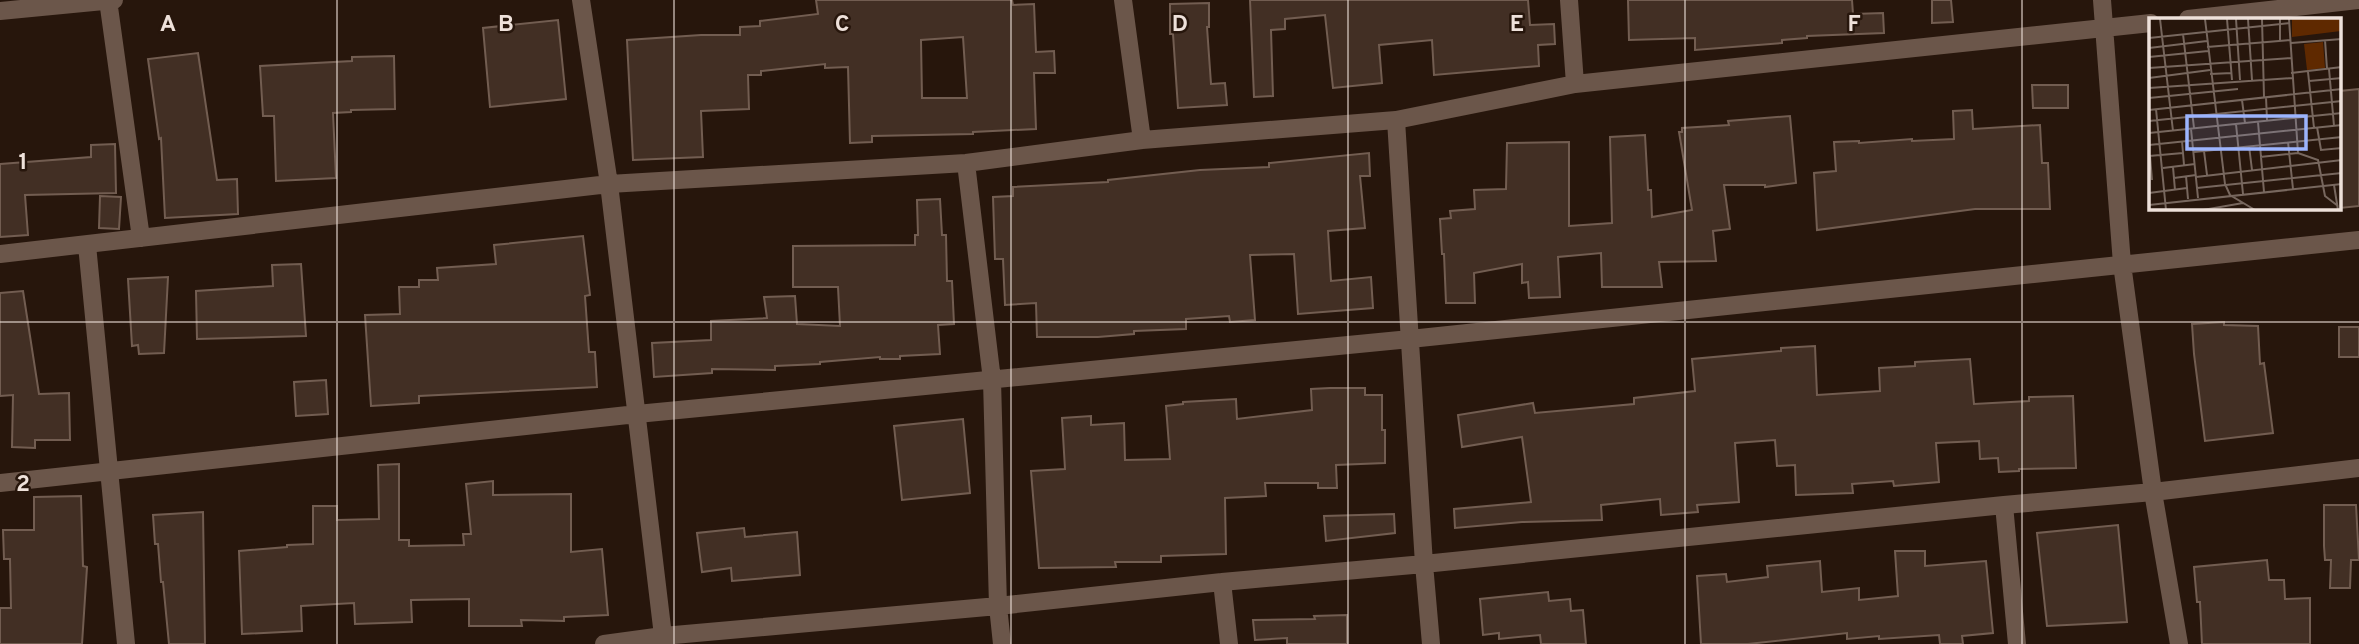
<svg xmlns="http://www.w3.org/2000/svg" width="2359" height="644" viewBox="0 0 2359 644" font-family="Overpass,sans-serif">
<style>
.building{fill:#422f24;stroke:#725d51;stroke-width:2;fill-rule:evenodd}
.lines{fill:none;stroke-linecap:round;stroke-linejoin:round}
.minor{stroke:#6b564a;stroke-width:18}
.grid{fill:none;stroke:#eee1da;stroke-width:2;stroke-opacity:0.55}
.inset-road{fill:none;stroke:#77675e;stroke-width:2}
.view{fill:#9cb4fd;fill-opacity:0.15;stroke:#9cb4fd;stroke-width:3.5}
.inset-edge{fill:none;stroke:#eee1da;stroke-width:3.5}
.grid-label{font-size:23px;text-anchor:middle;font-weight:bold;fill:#eee1da;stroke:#27160c;stroke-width:5;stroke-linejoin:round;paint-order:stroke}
</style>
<rect width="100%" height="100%" fill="#27160c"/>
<path class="building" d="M816,0H1012L1013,5L1034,4L1036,52L1054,51L1055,73H1034L1036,129L973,132V134L872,136V142L850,143L848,67L825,68V64L761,71V75H748L749,109L701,111L703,157L633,160L627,40L701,35H740V27L760,26V21L818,14ZM963,37L967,98H922L921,40Z
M1250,0H1528L1530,25L1554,24L1555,44L1538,45L1539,66L1434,75L1432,40L1379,45L1382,83L1333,88L1325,15L1285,19V29L1271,30L1273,96L1254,97Z
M1628,0H1852L1853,14L1883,13L1884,33L1807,36V38L1782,40V43L1695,50V38L1629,40Z
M1932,0H1951L1953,22L1932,23Z
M1209,3V27H1207L1211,84L1225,83L1227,105L1178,108L1173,34H1170V4Z
M558,20L566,99L490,107L483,28Z
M198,53L217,180L237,179L238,214L165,218L161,138L159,139L148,59Z
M394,56L395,109L351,110V112L333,113L336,178L276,181L274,116H263L260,66L352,61V57Z
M2032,85H2068V108H2033Z
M2359,89V206L2340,208V91Z
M1972,110L1973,129L2040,125L2042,163H2048L2050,209H1975L1817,230L1814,173L1836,171L1834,142L1859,141V143L1912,139V141L1954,139L1953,111Z
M1790,116L1796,183L1765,187V185H1724L1730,229L1713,231L1716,261L1659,262L1662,287H1602L1601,253L1558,257L1560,297L1529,298L1528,282L1522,283V264L1474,273L1475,303H1446L1444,254H1442L1440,219L1451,218L1450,211L1475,209L1474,190L1506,189L1507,143L1569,142V226L1612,223L1610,137L1645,135L1648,190H1651L1652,217L1692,210L1679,132H1682V128L1729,125L1728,121Z
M115,144L116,193L25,195L28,235L0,237V164L91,157V145Z
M1369,153L1370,176H1360L1365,228L1328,231L1331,281L1371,277L1373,308L1298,314L1294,254L1250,255L1255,320L1230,322L1229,316L1186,319V329L1134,331V334L1098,337H1037L1036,303L1005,305L1003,259H995L993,197L1013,196V187L1108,182V180L1200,170L1269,167V163Z
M100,196L121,197L119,229L99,228Z
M940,199L942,235H946L947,281H952L954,324L938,325L940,354L900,356V359H880V357L820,362V364L775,366V370L712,369V373L654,377L652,343L711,340V321L767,318L764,297L795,296L797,324L840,326L838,287H793V246L915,245V235H918L917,200Z
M583,236L590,295L585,296L589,352H595L597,387L419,396V403L371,406L365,315L400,314L399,287H419V280H438L437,268L496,264L494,245Z
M301,264L306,336L197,339L196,291L273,286L272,265Z
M168,277L164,353L139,354L138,345L132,346L128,279Z
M23,291L39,394L69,393L70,440H35V448L12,447L13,395L0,396V293Z
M2224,322V325L2258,326L2260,364L2264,363L2273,433L2205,441L2194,354L2192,324Z
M2339,327H2359V357H2339Z
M1815,346L1817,395L1880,391L1879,368L1915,366V362L1970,359L1974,404L2029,401V397L2073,396L2076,468L2019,469V471L1999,472L1998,458L1980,459L1979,441L1936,443L1939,482L1894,486L1893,481L1852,484L1853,493L1796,495L1795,465L1777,466L1775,440L1735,443L1739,502L1697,505L1698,512L1661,515L1660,499L1601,505L1602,520L1522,522L1455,528L1454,509L1531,502L1522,437L1462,447L1458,415L1533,403L1535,413L1634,404V398L1695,391L1692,359L1781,351V348Z
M326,380L328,414L296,416L294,382Z
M1330,388H1365V395H1382V430H1385V463L1336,465L1337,488H1318V483H1265L1266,496L1225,498L1226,554L1161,556V562H1115L1116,567L1039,568L1031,471L1065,469L1062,418L1091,416V425L1124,423L1125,460L1170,459L1166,406L1183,404V402L1236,399L1237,419L1312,410L1311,389Z
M963,419L970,493L902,500L894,426Z
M399,464V540H409V546L464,545L463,534H471L466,484L493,481V495L571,494V552L602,549L608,615L564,617V621L521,620L522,626H469V599L411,600L412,622L355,624L354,603L301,606L302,631L242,634L239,551L287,547V545L313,544V506H337V520L379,519L378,465Z
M81,496L83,566L87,567L82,644H0V608H11L10,559H4L3,530H34V497Z
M2324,505H2356L2359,560H2351L2350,588H2330L2331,560H2325L2324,546Z
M203,512L205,644H169L163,582H161L158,544H155L153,515Z
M1394,514L1395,533L1326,541L1324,516Z
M2118,525L2127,622L2047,626L2037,533Z
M744,528L745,537L797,532L800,575L732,581L731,568L702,572L697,533Z
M1895,551H1925V566L1986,561L1993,633L1962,636L1963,644H1940L1939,635L1879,639V636L1847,639V633L1748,644H1701L1697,576L1726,574L1727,582L1768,577L1767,566L1820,561L1822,592L1859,588V600L1898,596Z
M2267,560L2269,580H2284L2285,599L2310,598V644H2202L2200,602H2197L2194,567Z
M1548,592L1549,601L1570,599L1571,611L1583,610L1586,644H1541L1540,635L1499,639V633L1483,635L1480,599Z
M1347,615V644H1287V638L1255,640L1253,620L1315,619L1314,616Z"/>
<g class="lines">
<path class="minor" d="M108,0L141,238
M581,0L609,184L664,644
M1123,0L1142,140
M1569,0L1575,84
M2102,0L2122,264L2153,492L2179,644
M0,11L114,0
M2188,19L2359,0
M1396,120L1424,564L1431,644
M966,163L992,380L998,606L1002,644
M87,245L126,644
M0,254L609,184L966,163L1142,140L1396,120L1575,84L2151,23
M0,483L637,414L1410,339L2359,240
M2004,505L2017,644
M1222,582L1229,644
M604,644L663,636L998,606L1222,582L1424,564L2004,505L2153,492L2359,468"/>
</g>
<path class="grid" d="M337,0V644M674,0V644M1011,0V644M1348,0V644M1685,0V644M2022,0V644M0,322H2359"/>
<g transform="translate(2149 18)">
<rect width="192" height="192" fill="#27160c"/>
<path d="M143,1H192V13L143,19ZM174,24L176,50L158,52L155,26Z" fill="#5f2900"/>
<path class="inset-road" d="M11,1L24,113M56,1L76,166L81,177L106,192M78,1L83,62M87,1L91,62M99,1L103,62M113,1L115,79M131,1V23M140,1L149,135M34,16L45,110M0,20L141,5M176,22L178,51M142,25L193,21M58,29L141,22M0,30L58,23M0,39L59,33M0,50L142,40M180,51L185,108M159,54L165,110M142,55L193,49M61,56L83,55M0,60L61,52M160,63L193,60M0,70L143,60M117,79L118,102M0,80L89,71M93,82L96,105M7,91L17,192M0,92L193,71M0,103L193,83M109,104L115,174M87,106L94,176M168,109L172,132L193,130M42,111L49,180M0,115L193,95M33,123L35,147M139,124L144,171M0,127L193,107M100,128L103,152M55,133L58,157M45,134L193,119M0,138L34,135M1,138L3,162M111,139L149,135L169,142L176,178L189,188M24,149L26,172M14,150L46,146M37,158L39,181M47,159L193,142M25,160L47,157M185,167L189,192M48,170L193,155M0,175L38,170M0,187L193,166M54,192L94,185"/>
<path class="view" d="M38,98H157V131H38Z"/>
<rect width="192" height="192" class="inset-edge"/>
</g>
<g class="grid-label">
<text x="168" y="31">A</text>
<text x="506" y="31">B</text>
<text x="842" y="31">C</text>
<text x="1180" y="31">D</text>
<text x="1517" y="31">E</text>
<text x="1854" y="31">F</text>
<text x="23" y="169">1</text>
<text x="23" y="491">2</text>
</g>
</svg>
